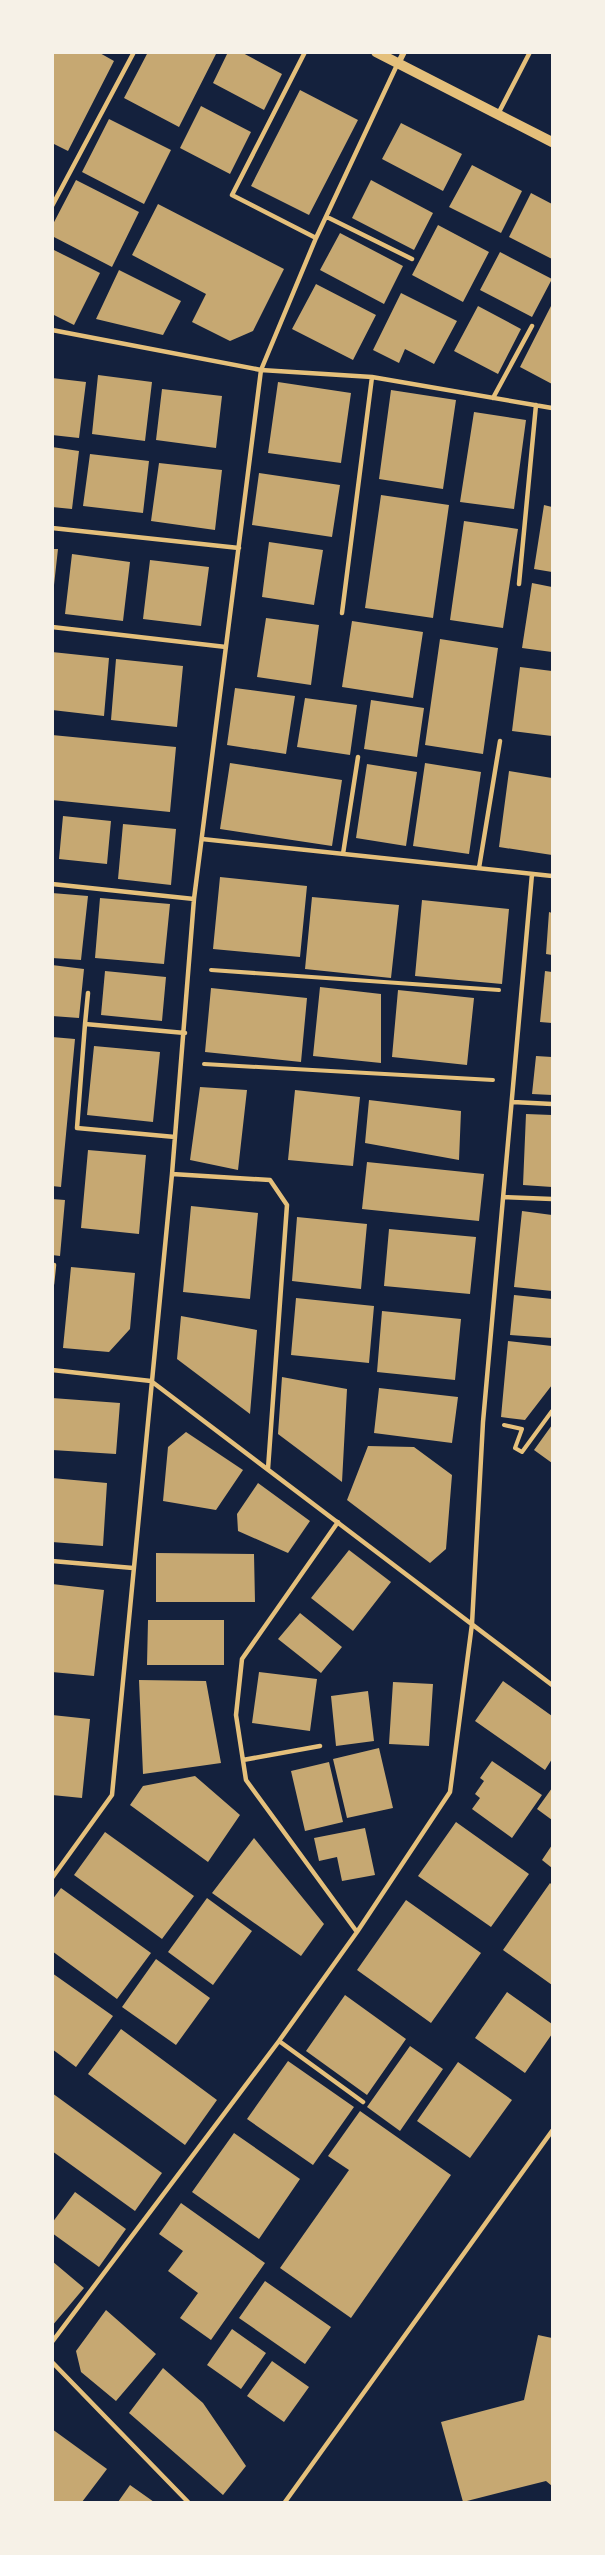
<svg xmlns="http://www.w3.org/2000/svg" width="605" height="2555" viewBox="0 0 605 2555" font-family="Mulish,sans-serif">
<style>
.building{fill:#c6a872}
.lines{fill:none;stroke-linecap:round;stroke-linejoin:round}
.path{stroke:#e5c07b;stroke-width:4}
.service{stroke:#e5c07b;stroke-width:4.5}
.minor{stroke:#e5c07b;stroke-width:6}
.tertiary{stroke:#e5c07b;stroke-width:10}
</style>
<rect width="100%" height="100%" fill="#14213d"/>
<path class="building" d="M52,52H98L114,61L68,151L52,143Z
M148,52H217L179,127L124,98Z
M228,52H241L282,74L264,110L213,83Z
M300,90L358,120L309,215L251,186Z
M201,106L251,132L230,174L180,148Z
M109,119L171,150L144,204L82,172Z
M401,123L462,154L443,191L382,159Z
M472,165L522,191L501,233L449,207Z
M76,180L139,212L112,267L52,236V226Z
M371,180L433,213L414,250L352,218Z
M531,193L552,204V259L509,237Z
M158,204L284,269L253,331L230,341L192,322L206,294L132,255Z
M438,225L489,252L463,302L412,275Z
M340,233L403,266L384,304L320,270Z
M52,249L100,273L74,325L52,314Z
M500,252L552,279L532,317L480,290Z
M119,270L181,301L163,335L96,319Z
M316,284L376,315L353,360L292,329Z
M401,293L457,321L434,364L405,349L399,363L373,350Z
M552,304V384L520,367Z
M478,306L521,329L498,374L454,351Z
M98,375L152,382L145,441L92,434Z
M52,378L86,382L79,438L52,435Z
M278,382L351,393L341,463L268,453Z
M162,389L222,396L216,448L156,440Z
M391,390L456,400L443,489L379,479Z
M474,412L526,420L514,509L460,502Z
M52,447L79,451L72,509L52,507Z
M90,454L149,461L143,513L83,506Z
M159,463L222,470L215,530L151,521Z
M259,473L340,485L332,537L252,525Z
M381,495L449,505L433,618L365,608Z
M544,505L552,507V572L534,569Z
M464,521L518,529L503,628L450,620Z
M269,542L323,550L314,605L262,597Z
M52,549H58L54,585H52Z
M72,554L130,562L123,621L65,614Z
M150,560L209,567L201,626L143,619Z
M532,583L552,587V652L522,648Z
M266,618L319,625L311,685L257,677Z
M352,621L423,632L413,698L342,687Z
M440,639L498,648L483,754L425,745Z
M52,652L109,658L104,716L52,710Z
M116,659L183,666L177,727L111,720Z
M520,667L552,671V736L512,731Z
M235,688L295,696L286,754L227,745Z
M305,698L357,705L350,755L297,747Z
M371,700L424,708L417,757L364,749Z
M52,735L176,747L170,812L52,800Z
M230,763L342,780L332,846L220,829Z
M425,763L481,772L469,854L413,846Z
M367,764L417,772L406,846L356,838Z
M509,771L552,778V855L499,847Z
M63,816L111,821L107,864L59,859Z
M123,824L176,829L171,885L118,879Z
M220,877L307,886L300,957L213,949Z
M52,893L88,896L81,960L52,958Z
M312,897L399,905L391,978L305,969Z
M100,898L170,904L164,964L95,958Z
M422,900L509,909L502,984L415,976Z
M549,912L552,913V955L546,954Z
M52,965L84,969L79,1018L52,1016Z
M105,971L166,977L162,1021L101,1015Z
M545,971L552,972V1023L540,1022Z
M320,987L381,994V1063L313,1056Z
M211,988L307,998L301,1062L205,1052Z
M398,990L474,998L467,1065L392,1057Z
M52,1037L75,1039L61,1187L52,1186Z
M94,1046L160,1052L153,1122L87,1115Z
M536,1056L552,1057V1095L532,1094Z
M200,1087L247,1090L238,1170L190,1160Z
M295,1090L360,1097L353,1166L288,1160Z
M369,1100L461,1111L459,1160L365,1143Z
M526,1114L552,1115V1187L523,1185Z
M88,1150L146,1155L139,1234L81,1228Z
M367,1162L484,1174L479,1221L362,1209Z
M52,1199L65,1200L60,1256L52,1255Z
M191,1206L258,1213L250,1299L183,1292Z
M522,1211L552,1215V1291L514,1287Z
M297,1217L367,1224L361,1289L292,1281Z
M389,1229L476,1237L470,1294L384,1286Z
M71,1267L135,1273L130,1329L109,1352L63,1348Z
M514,1295L552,1299V1338L510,1335Z
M296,1298L374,1306L369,1363L291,1355Z
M382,1311L461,1319L455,1380L377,1372Z
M181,1316L257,1330L250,1414L177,1359Z
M508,1341L552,1346V1385L525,1420L501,1417Z
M282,1377L347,1389L342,1482L278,1434Z
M379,1388L458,1397L452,1443L374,1433Z
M52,1398L120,1403L116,1454L52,1450Z
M552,1425V1463L534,1450Z
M186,1432L243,1470L216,1510L163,1501L168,1447Z
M368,1446L414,1447L452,1475L446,1549L430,1563L347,1500Z
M52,1478L107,1483L103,1546L52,1542Z
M258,1483L310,1521L288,1553L238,1531L237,1514Z
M349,1550L391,1582L353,1631L311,1598Z
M156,1553L254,1554L255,1602H156Z
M52,1584L104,1590L94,1676L52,1672Z
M300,1613L342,1647L321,1673L278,1639Z
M148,1620H224V1665H147Z
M259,1672L317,1679L310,1731L252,1723Z
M139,1680L206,1681L221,1763L143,1774Z
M503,1681L552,1716V1759L545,1770L475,1721Z
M393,1682L433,1684L429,1746L389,1744Z
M368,1691L374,1741L336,1746L331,1696Z
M52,1715L90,1719L82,1798L52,1795Z
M379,1748L393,1808L347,1818L333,1759Z
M492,1761L542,1795L512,1838L472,1809L480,1798L475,1794L484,1781L480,1778Z
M329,1762L343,1822L305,1831L291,1771Z
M195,1776L240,1815L208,1862L130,1805L143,1786Z
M552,1788V1820L537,1809Z
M456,1822L529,1874L491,1927L418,1876Z
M365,1828L375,1875L342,1881L337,1857L319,1861L314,1838Z
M105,1832L194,1896L162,1939L74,1875Z
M254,1838L324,1924L301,1956L212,1893Z
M552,1845V1868L542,1860Z
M550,1883L552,1885V1985L503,1950Z
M61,1888L151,1953L117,1999L52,1951V1900Z
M207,1898L252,1931L213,1985L168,1952Z
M406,1900L481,1953L431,2023L357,1970Z
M156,1959L210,1998L176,2045L122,2007Z
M52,1973L113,2016L76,2067L52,2049Z
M507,1992L552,2024V2034L525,2073L475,2038Z
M345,1995L406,2039L367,2095L306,2051Z
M121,2029L217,2100L185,2145L88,2074Z
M410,2046L443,2069L400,2131L367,2107Z
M288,2061L354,2107L313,2165L247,2119Z
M458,2062L512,2100L470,2158L417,2121Z
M52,2093L162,2173L135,2211L52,2151Z
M360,2111L451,2175L351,2318L280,2268L349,2170L328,2156Z
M234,2133L300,2179L259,2239L192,2192Z
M75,2192L126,2229L99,2267L52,2233V2223Z
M181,2203L265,2263L211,2340L180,2318L198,2293L168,2271L183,2251L159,2234Z
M52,2261L84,2288L52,2326Z
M265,2281L331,2327L305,2364L239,2318Z
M106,2310L156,2354L116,2401L81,2372L76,2351Z
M232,2329L266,2353L241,2389L207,2365Z
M538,2335L552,2338V2486L546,2481L463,2502L441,2422L524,2400Z
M272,2361L309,2387L284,2422L247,2396Z
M163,2368L203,2403L246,2466L223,2495L129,2413Z
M52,2429L107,2469L82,2502H52Z
M130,2485L154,2502H118Z"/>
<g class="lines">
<path class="path" d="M211,970L499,990
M204,1064L493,1080
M504,1425L522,1429L515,1448L522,1452L552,1411"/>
<path class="service" d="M305,52L232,195L316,238
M498,114L530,52
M52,206L134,52
M327,217L412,259
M52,330L261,370L372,377L552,408
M493,398L532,326
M52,528L239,548
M519,584L536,405
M342,613L372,377
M52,627L226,647
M202,839L552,876
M343,854L358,757
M479,868L500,741
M52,884L194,899
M85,1024L88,993
M513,1102L552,1104
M175,1137L77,1128L85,1024L185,1033
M172,1174L270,1180L287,1205L268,1469
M505,1197L552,1199
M52,1284L54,1265
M52,1370L151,1381L552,1685
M338,1522L242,1659L236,1715L246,1780L357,1932
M52,1561L133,1568
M243,1760L320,1746
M52,1878L112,1795L172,1174L194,899L261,370L316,238L397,65
M279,2041L363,2102
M52,2342L279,2041L357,1932L450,1792L472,1624L483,1422L532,874
M52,2362L188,2502
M285,2502L552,2131"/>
<path class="minor" d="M398,64L404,52"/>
<path class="tertiary" d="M376,52L552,142"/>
</g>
<rect width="605" height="2555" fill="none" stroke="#f6f1e7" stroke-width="108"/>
</svg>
